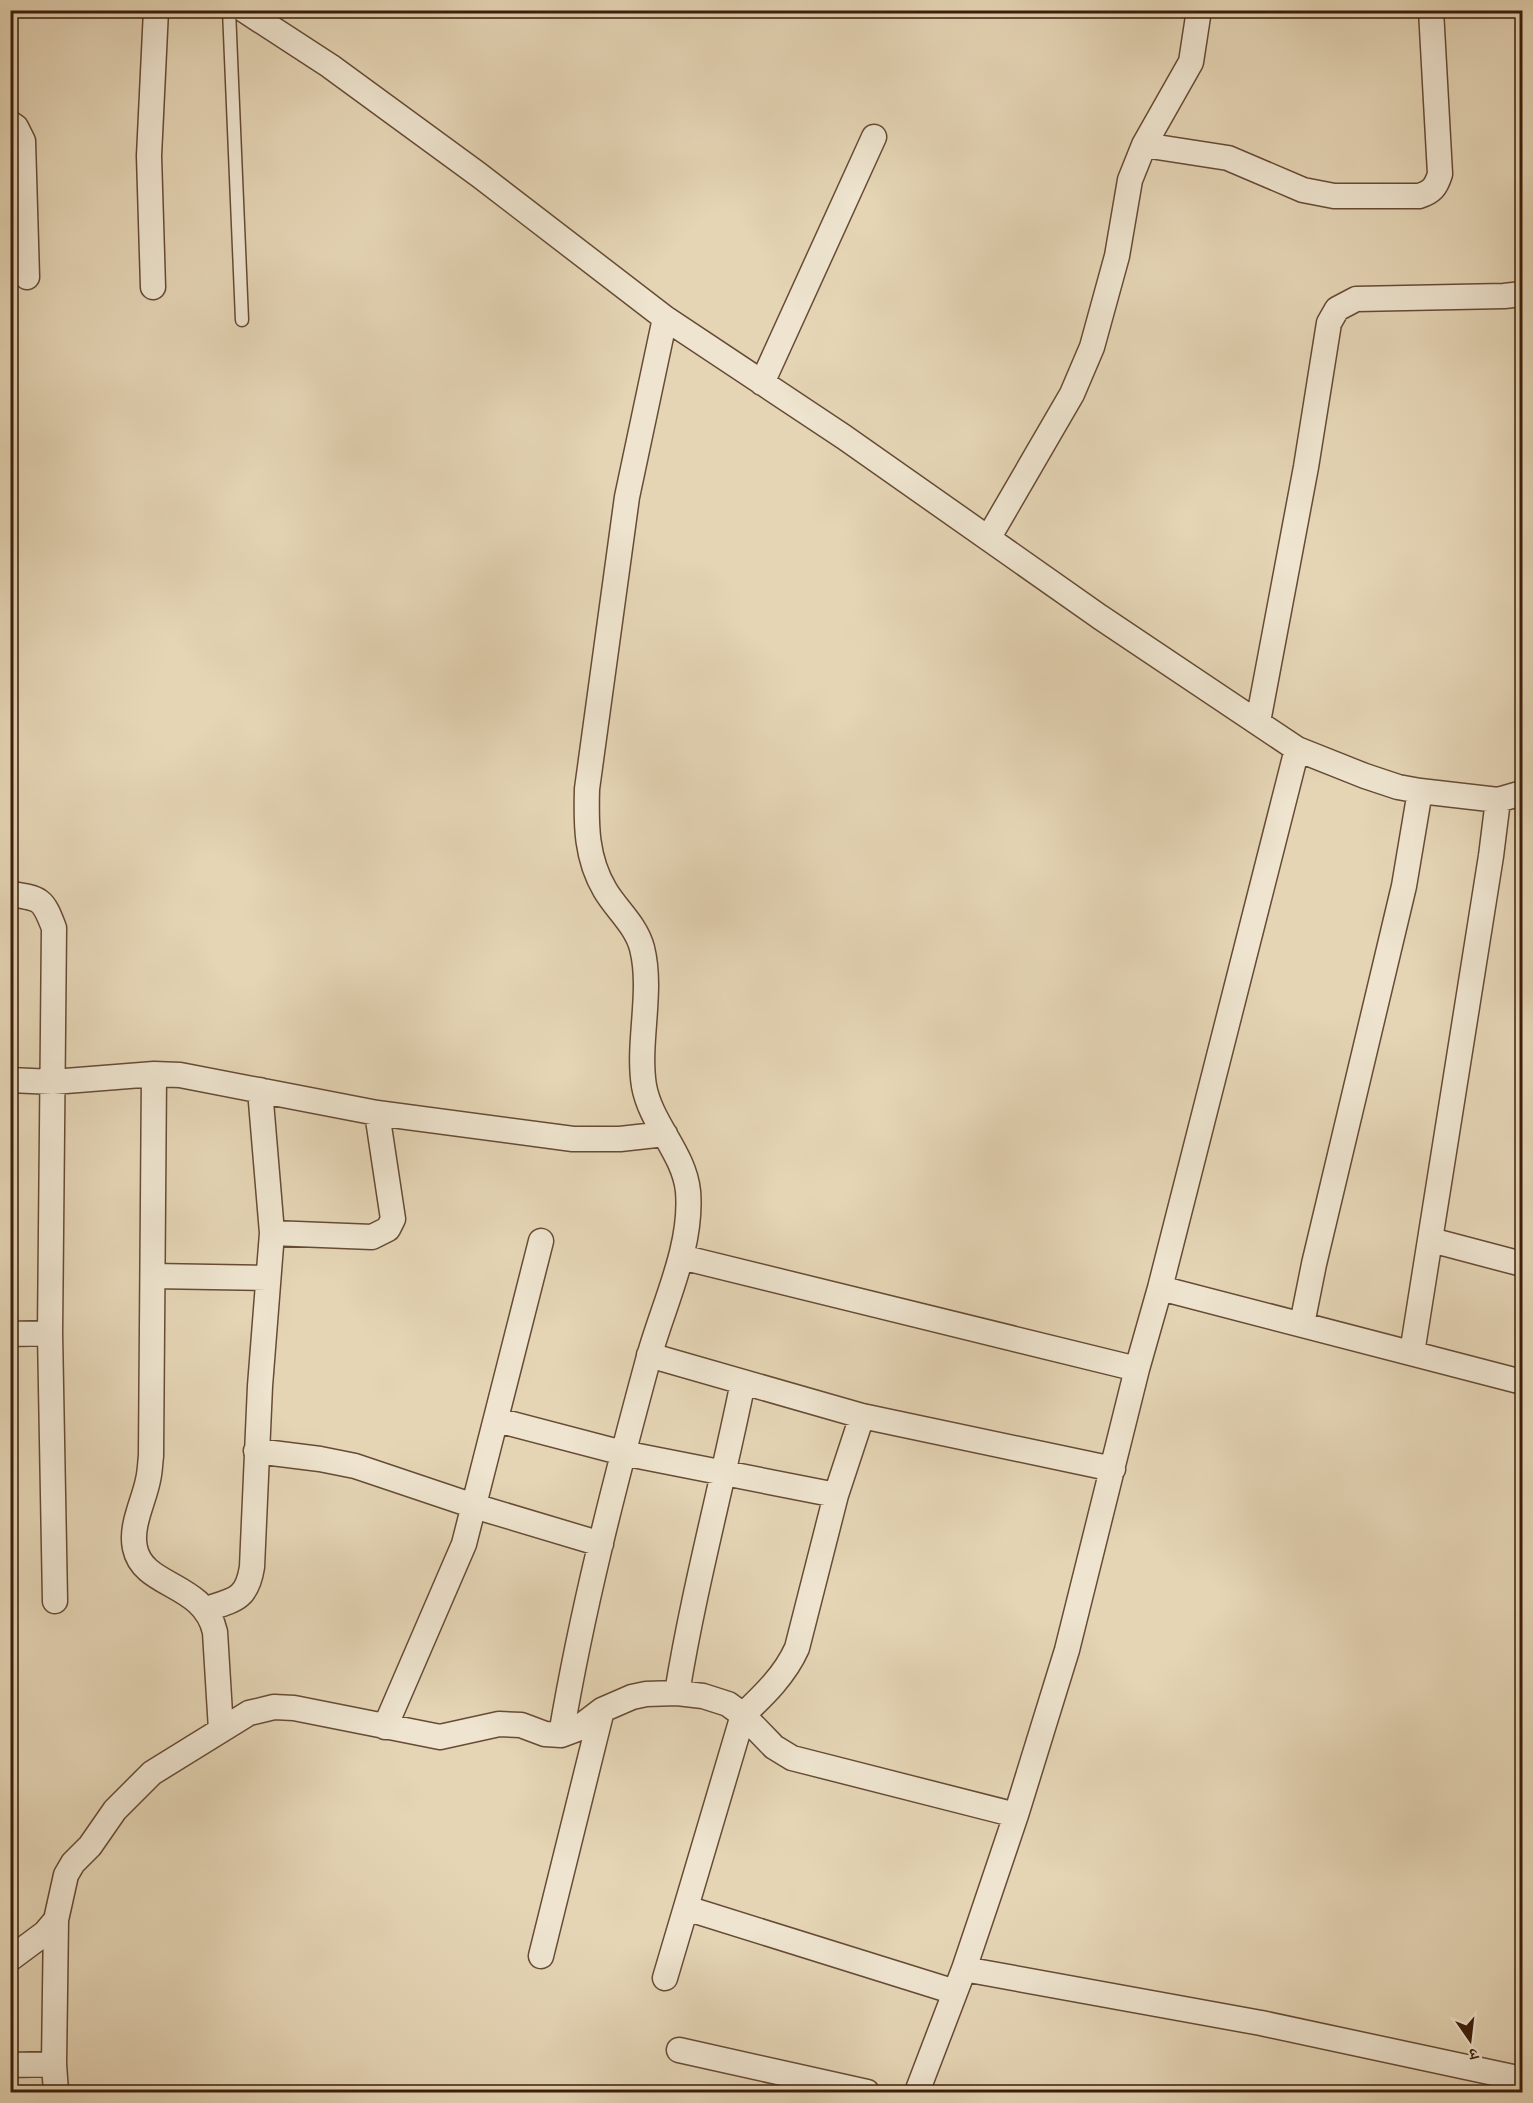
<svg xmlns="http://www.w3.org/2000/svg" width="1533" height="2103" viewBox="0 0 1533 2103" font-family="Alegreya,'Noto Serif Devanagari',serif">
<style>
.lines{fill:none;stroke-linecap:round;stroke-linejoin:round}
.service-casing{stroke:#674b35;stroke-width:15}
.minor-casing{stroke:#674b35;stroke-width:27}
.service{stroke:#eee4cf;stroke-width:12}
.minor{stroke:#eee4cf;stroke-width:24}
</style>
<rect width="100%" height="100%" fill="#e5d5b5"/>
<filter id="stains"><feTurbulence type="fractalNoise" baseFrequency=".00333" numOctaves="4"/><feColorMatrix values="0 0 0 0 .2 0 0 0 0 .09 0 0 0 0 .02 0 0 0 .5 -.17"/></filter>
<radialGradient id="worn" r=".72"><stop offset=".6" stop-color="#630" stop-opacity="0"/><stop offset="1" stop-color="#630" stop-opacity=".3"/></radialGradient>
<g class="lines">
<g class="service-casing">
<path id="service" d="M229,10L242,320"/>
</g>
<g class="minor-casing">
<path id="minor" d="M244,10L330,66L479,175L665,318L844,437L1100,617L1297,749
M10,123L16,127L23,141L27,277
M1144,145L1228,158L1303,190L1334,196H1419C1432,192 1436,187 1440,174L1431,10
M153,287L149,156L156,10
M762,383L874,137
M989,537L1072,394L1092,347L1117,256L1130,180L1144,145L1191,62L1199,10
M1258,722L1306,467L1329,323L1337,309L1356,299L1504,296L1522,294
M10,894C41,898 43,899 54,928L50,1333L55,1601
M154,1074L151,1456C150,1464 150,1472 148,1480C144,1501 130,1526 135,1548C143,1588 204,1582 215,1632L221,1730
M10,1080L53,1082L154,1074L180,1075L377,1113L573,1139H620L665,1134
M272,1233L372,1237L388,1229L393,1219L377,1113
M1431,1240L1522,1264
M681,1257L1137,1369
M153,1276L267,1278
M1160,1288L1522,1382
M1302,1324L1314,1264L1404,886L1420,791
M10,1334L50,1333
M1412,1353L1491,856L1498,800
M649,1355L862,1416L1113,1469
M497,1420L623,1453L836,1495
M256,1451L320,1459L355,1466L474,1506L601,1544
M206,1609C235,1600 247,1599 252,1567L260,1386L272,1233L260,1090
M677,1693C694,1588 722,1486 743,1382
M385,1727L464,1544L541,1241
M561,1735C582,1610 614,1486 647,1364C661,1309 693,1249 688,1191C684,1153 651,1124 644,1086C637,1042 653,992 642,948C636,925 616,909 605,890C586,858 586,825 587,789L627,497L665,318
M686,1908L955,1992
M56,1920L54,2064L56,2092
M541,1956L602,1710
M10,1959L45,1933L56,1920L66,1875L73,1863L90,1846L115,1810L152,1773L249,1713L274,1707L294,1708L440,1737L499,1724L521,1725L545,1734L561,1735L577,1729L602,1710L632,1697L646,1694L677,1693L703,1696L728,1704L743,1715L774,1747L792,1758L1016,1815
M964,1969L1261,2023L1522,2079
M665,1978L743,1715C764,1695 785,1675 797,1648L836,1495L862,1416
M679,2050L867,2092
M10,2065L54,2064
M917,2092L964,1969L1016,1815L1067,1650L1137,1369L1160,1288L1297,749L1365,776L1398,787L1420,791L1498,800L1522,793"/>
</g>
<use href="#service" class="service"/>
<use href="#minor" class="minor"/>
</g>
<rect width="1533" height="2103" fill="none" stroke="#e5d5b5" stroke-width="36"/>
<rect x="12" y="12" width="1509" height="2079" fill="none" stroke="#3d1d0a" stroke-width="3"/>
<rect x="18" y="18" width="1497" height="2067" fill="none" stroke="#3d1d0a" stroke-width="1.5"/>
<g transform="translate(1470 2040) rotate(166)" stroke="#eee4cf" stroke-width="4.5" paint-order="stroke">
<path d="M0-4.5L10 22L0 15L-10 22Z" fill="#3d1d0a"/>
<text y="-9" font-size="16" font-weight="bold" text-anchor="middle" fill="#3d1d0a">उ</text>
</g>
<rect width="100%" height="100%" filter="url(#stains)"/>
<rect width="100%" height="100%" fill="url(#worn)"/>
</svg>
